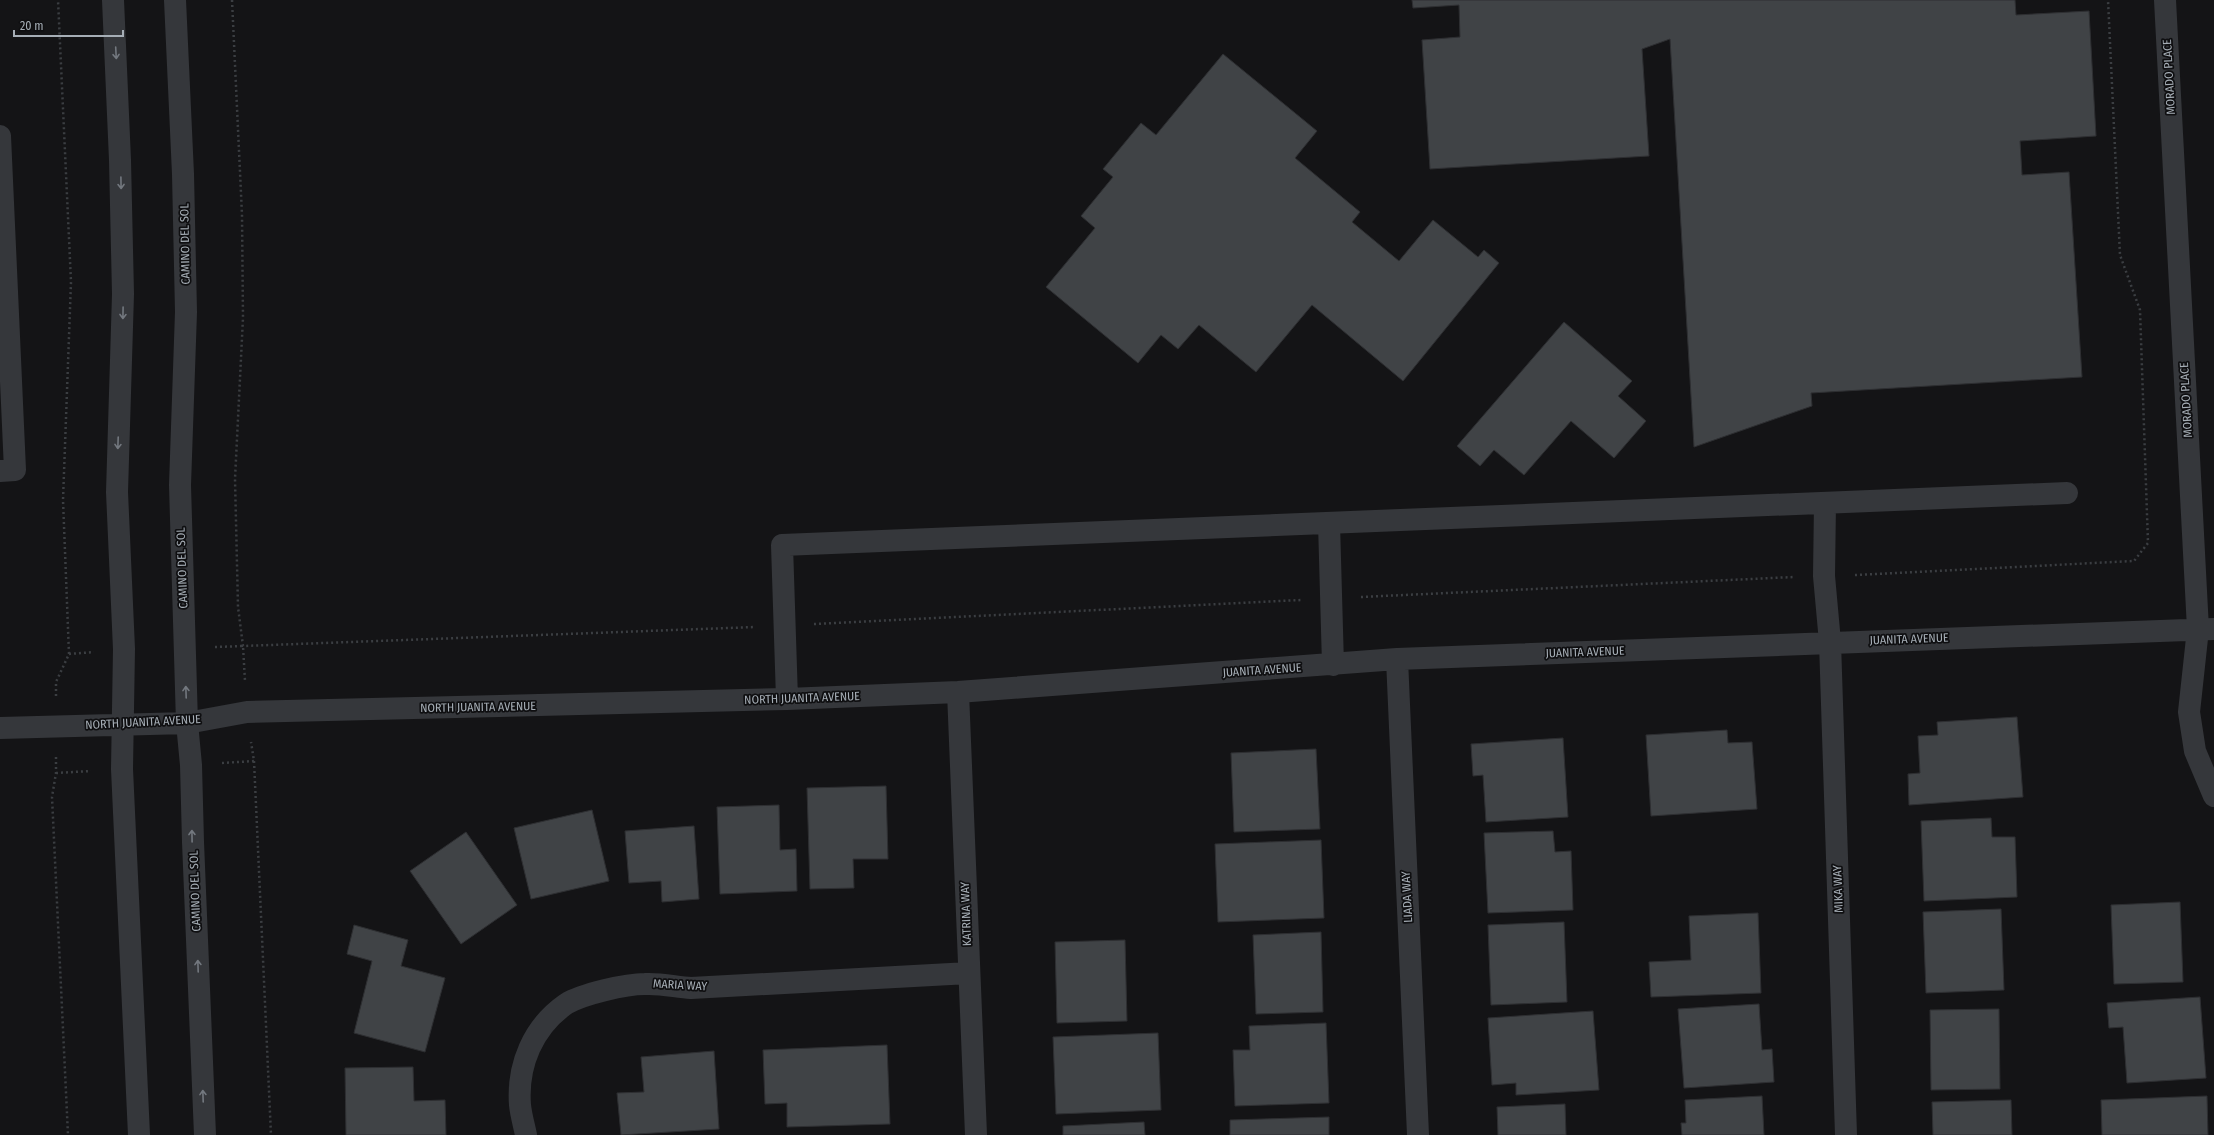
<svg xmlns="http://www.w3.org/2000/svg" width="2214" height="1135" viewBox="0 0 2214 1135" font-family="'Fira Sans Condensed',sans-serif">
<style>
.building{fill:#404346;stroke:#2e2f32}
.lines{fill:none;stroke-linecap:round;stroke-linejoin:round}
.path{stroke:#3b3e42;stroke-width:2.5;stroke-dasharray:2 3;stroke-linecap:butt}
.minor{stroke:#35373b;stroke-width:22}
.oneway{stroke:#73787f}
.labels{text-anchor:middle;stroke-width:3.5;stroke-linejoin:round;paint-order:stroke}
.street-label{font-size:12px;fill:#a6aeb6;stroke:#0f0f11}
</style>
<rect width="100%" height="100%" fill="#141416"/>
<path class="building" d="M1412,0H2015L2016,15L2089,11L2096,136L2020,141L2022,175L2069,172L2082,377L1811,393L1812,406L1694,447L1670,39L1642,49L1649,156L1430,169L1422,40L1460,37L1459,5L1413,8Z
M1223,54L1317,131L1295,158L1360,212L1352,222L1399,261L1433,220L1478,257L1484,250L1499,263L1403,381L1312,305L1256,372L1199,325L1178,349L1161,335L1138,363L1046,287L1095,228L1081,216L1113,177L1103,169L1141,123L1156,135Z
M1564,322L1632,381L1618,396L1646,421L1614,458L1571,421L1524,475L1494,450L1480,466L1457,446Z
M2017,717L2023,797L1909,805L1908,774L1920,773L1918,736L1938,735L1937,722Z
M1727,730L1728,743L1752,742L1757,809L1651,816L1646,735Z
M1563,738L1568,817L1486,822L1483,775L1473,776L1471,744Z
M1316,749L1320,829L1234,832L1231,753Z
M886,786L888,859H853L854,888L810,889L807,788Z
M779,805L780,850L796,849L797,891L720,894L717,807Z
M592,810L609,881L531,899L514,828Z
M1991,818L1992,837H2015L2017,897L1924,901L1921,821Z
M694,826L699,899L662,902L661,881L629,883L625,831Z
M1553,831L1555,852L1571,851L1573,910L1488,913L1484,833Z
M466,832L517,905L461,944L410,871Z
M1321,840L1324,918L1218,922L1215,844Z
M2180,902L2183,982L2114,984L2111,905Z
M2001,909L2004,990L1926,993L1923,912Z
M1758,913L1761,993L1651,997L1649,962L1691,960L1689,916Z
M1564,922L1567,1002L1491,1005L1488,925Z
M354,925L408,940L401,966L445,978L425,1052L354,1033L372,961L347,954Z
M1321,932L1323,1012L1256,1014L1253,935Z
M1125,940L1127,1021L1057,1023L1055,942Z
M2200,997L2206,1078L2127,1083L2123,1027L2109,1028L2107,1003Z
M1759,1004L1762,1050L1772,1049L1774,1082L1684,1088L1678,1009Z
M1999,1009L2000,1089L1931,1090L1930,1010Z
M1593,1011L1599,1090L1516,1095V1083L1492,1085L1488,1018Z
M1326,1023L1329,1103L1235,1106L1233,1050H1250L1249,1026Z
M1158,1033L1161,1110L1056,1114L1053,1037Z
M887,1045L890,1124L787,1127V1103L765,1104L763,1050Z
M714,1051L719,1129L621,1135L617,1093L644,1092L641,1057Z
M413,1067L414,1101L445,1100L446,1135H346L345,1068Z
M1762,1096L1764,1135H1682L1681,1123H1686L1685,1100Z
M2207,1096L2208,1135H2102L2101,1100Z
M2011,1100L2012,1135H1933L1932,1102Z
M1565,1104L1566,1135H1498L1497,1107Z
M1329,1117V1135H1230V1120Z
M1144,1122L1145,1135H1063V1126Z"/>
<g class="lines">
<path class="path" d="M232,0L242,215L243,318L235,479L238,607L243,646L755,627
M1855,575L2134,561L2148,543L2140,310L2120,255L2108,0
M1361,597L1794,577
M814,624L1301,600
M215,647L243,646L245,681
M69,654L94,652
M56,696V682L69,654L63,500L71,282L58,0
M56,757V773L52,797L68,1135
M254,761L271,1135
M222,763L254,761L251,742
M56,773L91,771"/>
<path class="minor" d="M113,0L120,160L123,294L117,492L124,649L122,769L139,1135
M175,0L183,174L186,312L180,485L187,723L191,765L193,842L205,1135
M2165,0L2198,629L2189,712L2195,751L2214,796
M0,136L15,470L0,471
M1825,503L1824,576L1830,642L1846,1135
M1329,523L1333,665
M1397,659L1418,1135
M958,692L976,1135
M787,699L782,545L2067,493
M0,728L187,723L247,712L787,699L958,692L1397,659L2214,629
M526,1135C524,1125 521,1115 520,1105C517,1065 533,1027 566,1004C582,994 626,984 645,984C660,983 676,987 691,988L969,973"/>
</g>
<defs><path id="oneway-shaft" d="M-6 0H5M1.5-3L5.5 0L1.5 3" fill="none" stroke-width="1.6" stroke-linecap="round" stroke-linejoin="round"/></defs>
<g class="oneway">
<use href="#oneway-shaft" transform="translate(116 53) rotate(87)"/>
<use href="#oneway-shaft" transform="translate(121 183) rotate(89)"/>
<use href="#oneway-shaft" transform="translate(123 313) rotate(91)"/>
<use href="#oneway-shaft" transform="translate(118 443) rotate(92)"/>
<use href="#oneway-shaft" transform="translate(186 692) rotate(-92)"/>
<use href="#oneway-shaft" transform="translate(192 836) rotate(-91)"/>
<use href="#oneway-shaft" transform="translate(198 966) rotate(-92)"/>
<use href="#oneway-shaft" transform="translate(203 1096) rotate(-92)"/>
</g>
<g class="labels">
<g class="street-label">
<text transform="translate(2169 77) rotate(-93)" y="4">MORADO PLACE</text>
<text transform="translate(185 244) rotate(-91)" y="4">CAMINO DEL SOL</text>
<text transform="translate(2186 400) rotate(-93)" y="4">MORADO PLACE</text>
<text transform="translate(182 568) rotate(-92)" y="4">CAMINO DEL SOL</text>
<text transform="translate(1909 639) rotate(-2)" y="4">JUANITA AVENUE</text>
<text transform="translate(1585 652) rotate(-2)" y="4">JUANITA AVENUE</text>
<text transform="translate(1262 670) rotate(-4)" y="4">JUANITA AVENUE</text>
<text transform="translate(802 698) rotate(-2)" y="4">NORTH JUANITA AVENUE</text>
<text transform="translate(478 707) rotate(-1)" y="4">NORTH JUANITA AVENUE</text>
<text transform="translate(143 722) rotate(-3)" y="4">NORTH JUANITA AVENUE</text>
<text transform="translate(1838 889) rotate(-92)" y="4">MIKA WAY</text>
<text transform="translate(195 891) rotate(-92)" y="4">CAMINO DEL SOL</text>
<text transform="translate(1407 897) rotate(-93)" y="4">LIADA WAY</text>
<text transform="translate(966 914) rotate(-92)" y="4">KATRINA WAY</text>
<text transform="translate(680 985) rotate(3)" y="4">MARIA WAY</text>
</g>
</g>
<path d="M14 30v6h109v-6" fill="none" stroke="#a6aeb6" stroke-width="2"/>
<text x="20" y="30" font-size="12" fill="#a6aeb6" stroke="#0f0f11" stroke-width="3" paint-order="stroke">20 m</text>
</svg>
